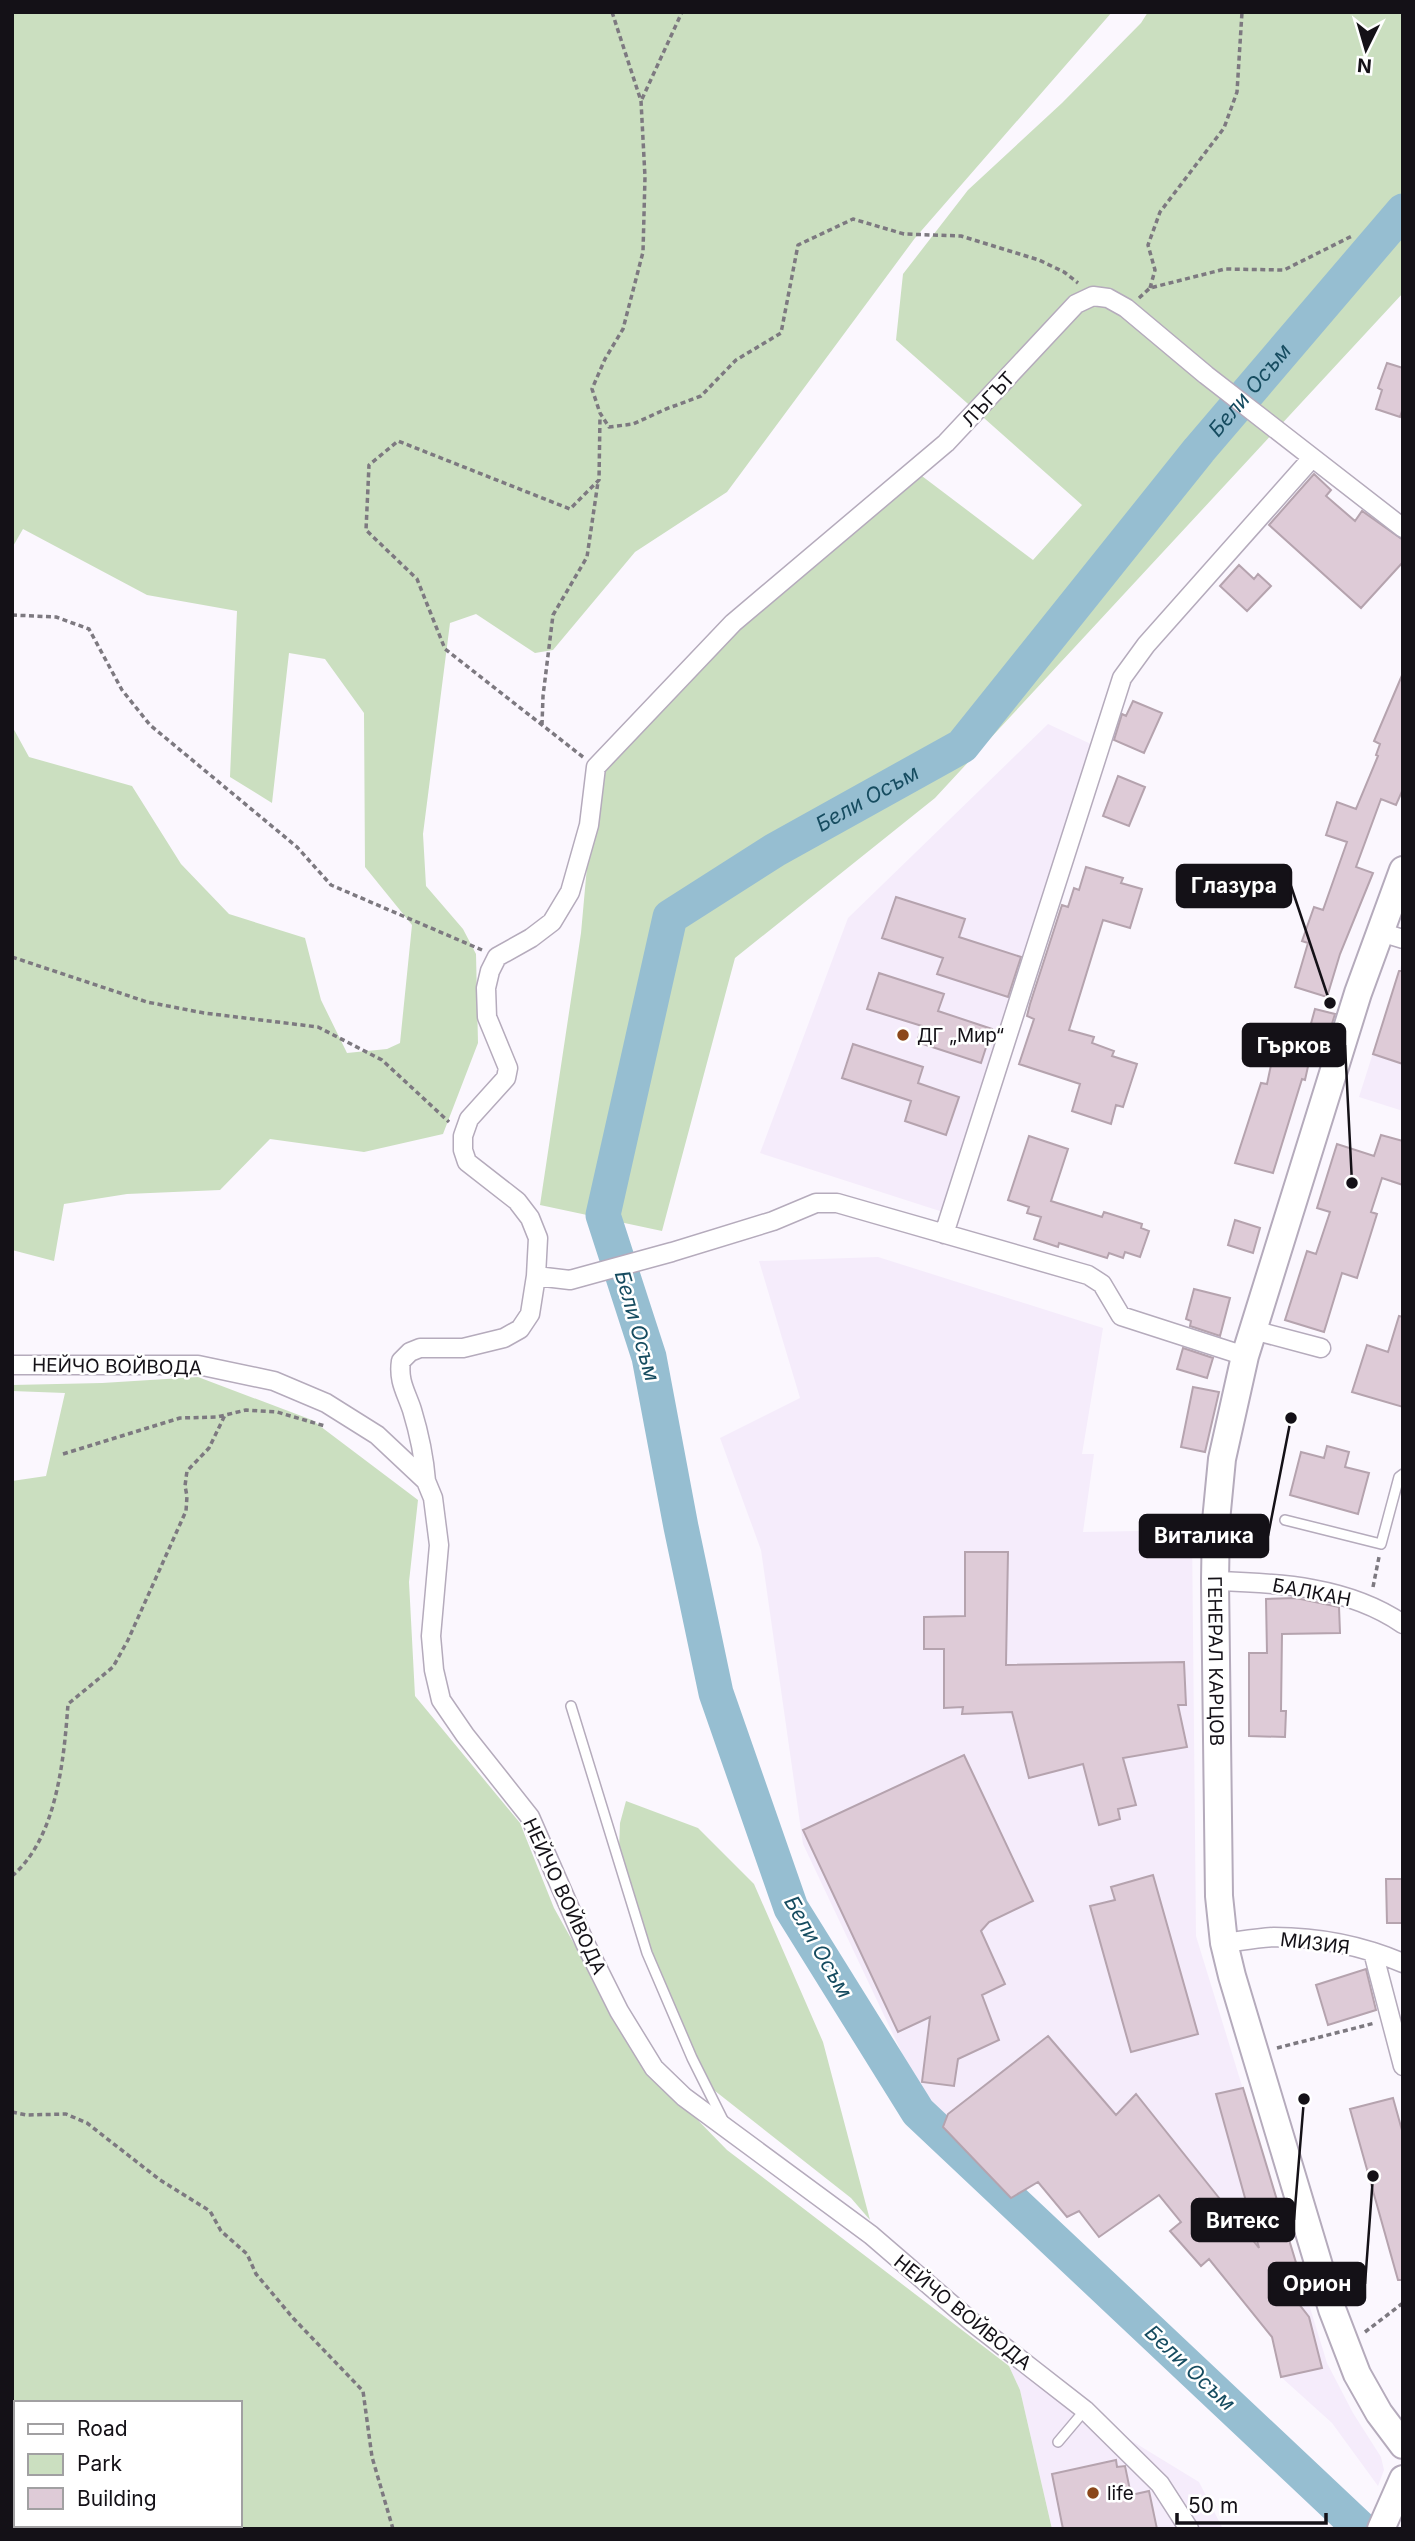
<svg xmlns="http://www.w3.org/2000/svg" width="1415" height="2541" viewBox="0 0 1415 2541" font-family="Inter,sans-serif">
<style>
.built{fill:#f5ecfb}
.green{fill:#cbdfc0;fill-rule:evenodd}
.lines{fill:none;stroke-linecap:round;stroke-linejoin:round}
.river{stroke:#96bed1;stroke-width:35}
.building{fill:#decbd7;stroke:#b5a3ae;stroke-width:2}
.lane-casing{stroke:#b5abbc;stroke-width:12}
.street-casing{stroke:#b5abbc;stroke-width:21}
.secondary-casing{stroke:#b5abbc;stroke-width:30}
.path{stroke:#7d7980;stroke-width:3.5;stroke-dasharray:5 3.5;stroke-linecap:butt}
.lane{stroke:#fff;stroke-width:9}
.street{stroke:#fff;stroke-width:18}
.secondary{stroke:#fff;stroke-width:26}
.poi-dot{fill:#8b471a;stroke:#fff;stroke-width:2.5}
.labels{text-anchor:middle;stroke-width:5;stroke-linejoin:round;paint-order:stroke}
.street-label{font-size:19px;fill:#141117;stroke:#fff}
.poi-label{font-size:19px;fill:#141117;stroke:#fff;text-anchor:start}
.water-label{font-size:21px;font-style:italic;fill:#164c60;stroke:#fff}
.leader{fill:none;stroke:#141117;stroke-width:2.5}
.callout-dot{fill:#141117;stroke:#fff;stroke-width:2.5}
.callout{fill:#141117;stroke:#141117;stroke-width:2.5}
.callout-label{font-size:21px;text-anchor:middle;font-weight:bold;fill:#fff}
</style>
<rect width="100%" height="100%" fill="#fbf7fe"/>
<path class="built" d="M1048,724L1093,745L946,1213L760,1153L848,918Z
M1401,965L1403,966V1111L1359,1097Z
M878,1257L1103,1328L1082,1454H1094L1083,1532L1192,1530L1196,1936L1327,2363L1353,2413L1381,2457L1384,2470L1378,2486L1332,2423L1281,2377L1272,2337L1209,2260L1201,2266L1170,2231L1180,2222L1159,2195L1099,2237L1079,2211L1067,2217L1038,2182L1011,2198L965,2151L943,2127L918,2087L803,1844L761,1550L720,1438L800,1398L759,1261Z
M1009,2366L1199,2482L1223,2529H1052L1020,2390Z"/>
<path class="green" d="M12,12H1112L915,238L727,492L635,552L553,650L535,653L476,614L450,623L423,834L426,886L463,929L476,954L478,1043L443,1134L364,1152L270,1139L220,1190L127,1194L64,1204L54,1261L12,1250V726L29,757L132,786L181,864L229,914L305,938L321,1000L347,1053L387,1049L400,1043L412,925L365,867L364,713L325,659L289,653L272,803L230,777L237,611L147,595L23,529L12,548Z
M1148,12H1403V293L935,798L735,958L662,1231L540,1205L581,933L596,767L733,623L914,470L1033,560L1082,505L896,340L903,274L968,190L1062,103L1141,23Z
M198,1377L312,1420L418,1500L409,1582L415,1696L520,1823L554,1908L639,2060L727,2150L1009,2366L1020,2390L1052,2529H12V1481L46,1476L65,1393L12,1391V1385L102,1383ZM16,2403H240V2525H16Z
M626,1801L698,1828L754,1884L823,2042L870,2220L851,2198L696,2076L618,1874L620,1823Z"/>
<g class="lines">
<path class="river" id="s1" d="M1361,2529L918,2112L791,1908L716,1693L681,1527L649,1357L603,1215L670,917L775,850L962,746L1199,450L1403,211"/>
</g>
<path class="building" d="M1387,363L1403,368V408L1400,417L1376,409L1382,390L1378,388Z
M1314,474L1331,490L1326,496L1355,521L1362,511L1403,540V562L1361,608L1269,525Z
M1239,565L1254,579L1258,574L1271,586L1247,611L1220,586Z
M1403,673V789L1396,805L1381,799L1356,867L1373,873L1340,954L1327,997L1295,987L1308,943L1302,941L1314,907L1323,910L1347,842L1326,835L1337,802L1356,809L1378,756L1376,755L1380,744L1374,741Z
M1133,701L1162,713L1144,753L1114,740L1122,714L1126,716Z
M1118,776L1145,787L1129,826L1103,816Z
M1086,867L1123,878L1121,883L1142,889L1130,928L1103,920L1069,1030L1094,1037L1092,1043L1114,1051L1112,1056L1137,1064L1123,1107L1116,1105L1111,1124L1072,1111L1080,1084L1019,1064L1034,1019L1027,1016L1030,1004L1062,905L1068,907L1074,888L1079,890Z
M896,897L965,919L959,937L1021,957L1008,997L937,974L943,958L882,938Z
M1399,971H1403V1064L1373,1054Z
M879,973L944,994L938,1011L992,1029L981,1063L917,1042L922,1026L867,1009Z
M1315,1009L1335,1014L1326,1043L1307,1038Z
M853,1044L923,1067L918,1083L959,1097L946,1135L905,1121L911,1101L842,1078Z
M1275,1046L1311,1053L1305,1080L1302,1079L1273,1173L1235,1163L1261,1083L1267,1084Z
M1381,1135L1403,1141V1185L1382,1178L1371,1212L1377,1214L1357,1278L1342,1273L1324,1332L1285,1320L1307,1251L1316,1254L1330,1212L1317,1208L1337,1144L1374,1156Z
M1029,1136L1068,1149L1051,1201L1102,1217L1104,1212L1142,1224L1141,1228L1149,1231L1140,1257L1125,1252L1123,1258L1109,1253L1107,1258L1059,1243L1058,1247L1034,1239L1041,1217L1027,1213L1029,1207L1008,1200Z
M1235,1220L1260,1228L1253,1253L1228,1245Z
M1194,1289L1230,1298L1220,1336L1190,1326L1191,1321L1186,1319Z
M1399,1316L1403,1317V1407L1352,1392L1367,1345L1388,1352Z
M1183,1348L1213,1358L1207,1378L1177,1369Z
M1193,1387L1219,1392L1205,1452L1181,1447Z
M1327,1446L1349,1452L1345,1467L1369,1473L1358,1514L1290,1495L1301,1452L1324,1458Z
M965,1552H1008L1006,1665L1184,1662L1186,1705H1178L1187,1747L1123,1758L1136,1805L1118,1809L1120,1819L1099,1825L1083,1764L1029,1778L1012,1712L962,1714L963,1707L944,1708V1649H924V1617L965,1616Z
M1296,1598L1339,1607L1340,1633L1282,1634L1281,1711H1286L1285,1737L1249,1736V1653H1267L1266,1599Z
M964,1755L1033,1901L989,1922L981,1931L1005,1984L982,1995L999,2040L958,2059L954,2086L922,2082L930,2017L898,2032L803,1830Z
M1153,1875L1198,2034L1131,2052L1090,1906L1115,1900L1111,1887Z
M1386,1879H1403V1923H1387Z
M1366,1969L1376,2010L1328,2025L1316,1985Z
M1048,2036L1116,2115L1136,2094L1259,2248L1216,2094L1243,2088L1304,2289L1292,2295L1309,2317L1322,2368L1281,2377L1272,2337L1209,2259L1201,2266L1170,2231L1181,2222L1159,2195L1099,2237L1079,2211L1067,2217L1038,2182L1011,2198L943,2127L948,2114Z
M1393,2098L1403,2134V2280H1398L1350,2109Z
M1116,2460L1117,2467L1125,2466L1131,2495L1149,2491L1157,2529H1063L1052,2474Z"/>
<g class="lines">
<g class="lane-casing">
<path id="lane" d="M1285,1520L1381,1544L1399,1477L1403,1474
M571,1706L647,1953L692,2058L723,2120
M1058,2442L1085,2410"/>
</g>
<g class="street-casing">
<path id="street" d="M1380,932L1403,939
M944,1234L1122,678L1146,645L1312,458
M1253,1330L1321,1348
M1245,1356L1121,1316L1102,1284L1088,1275L837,1203H816L773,1221L672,1252L570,1280L536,1276L538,1238L530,1218L517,1201L467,1162L463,1150V1136L469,1119L506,1078L508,1068L487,1017L486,988L490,971L497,957L531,938L552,922L570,892L589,825L596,767L733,623L946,443L1076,304L1093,296L1108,298L1126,308L1206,375L1403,528
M12,1365H198L274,1381L326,1403L377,1435L426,1481L433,1498L439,1545L431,1636L434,1670L441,1700L465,1735L530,1817L585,1943L619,2011L654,2068L684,2097L871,2235L972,2322L1085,2410L1160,2484L1189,2529
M426,1481C424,1456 419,1433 412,1410C406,1392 398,1381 401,1361L410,1352L420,1348H463L504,1338L520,1329L530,1314L536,1276
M1215,1581C1280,1583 1347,1586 1403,1624
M1224,1943C1240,1941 1257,1938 1274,1937C1317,1937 1363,1946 1403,1963
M1373,1952L1403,2066"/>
</g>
<g class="secondary-casing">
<g id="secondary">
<path id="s2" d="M1403,870L1358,993L1245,1356L1222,1459L1216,1521L1215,1581L1219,1896L1224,1943L1232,1976L1332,2309L1357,2374L1379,2413L1403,2445"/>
<path d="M1381,2529L1403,2479"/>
</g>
</g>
<path class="path" d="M612,12L641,101L645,177L643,252L623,329L605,359L592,389L600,413L609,427L633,424L666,409L701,396L736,360L781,333L798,245L853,219L904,234L961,236L1039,260L1064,272L1078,283
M642,99L682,12
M1150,288L1155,270L1148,245L1160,212L1224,128L1237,92L1242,12
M1139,298L1150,288L1225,269L1284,270L1354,235
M12,615L56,617L89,629L122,690L150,725L297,847L331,885L482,950
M542,725L543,696L553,615L587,557L598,482
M583,757L445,649L417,579L366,530L369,465L398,441L570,509L599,480L600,416
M12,957L147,1002L204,1013L318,1027L382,1060L449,1122
M63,1454L180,1418L217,1417L246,1410L277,1412L325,1426
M1373,1587L1379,1557
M12,1876C57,1838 64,1759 68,1704L113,1667L128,1640L186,1511L187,1496L185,1486L187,1471L209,1448L225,1415
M1277,2048L1375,2023
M12,2112L26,2115L66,2114L87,2123L160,2180L210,2211L221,2231L247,2254L256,2274L293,2318L363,2391L372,2457L393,2529
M1365,2332L1403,2303"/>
<use href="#lane" class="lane"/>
<use href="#street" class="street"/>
<use href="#secondary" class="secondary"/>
</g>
<g class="poi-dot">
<circle cx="903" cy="1035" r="7"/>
<circle cx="1093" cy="2493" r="7"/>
</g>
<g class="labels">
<g class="street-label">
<text transform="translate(988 399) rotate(-47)" y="7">ЛЪГЪТ</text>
<text transform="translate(117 1366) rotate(1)" y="7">НЕЙЧО ВОЙВОДА</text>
<text transform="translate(1312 1592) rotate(11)" y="7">БАЛКАН</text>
<text dy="7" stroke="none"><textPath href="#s2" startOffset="819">ГЕНЕРАЛ КАРЦОВ</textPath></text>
<text transform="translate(565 1896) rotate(65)" y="7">НЕЙЧО ВОЙВОДА</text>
<text transform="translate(1315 1943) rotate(7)" y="7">МИЗИЯ</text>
<text transform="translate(963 2312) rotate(39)" y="7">НЕЙЧО ВОЙВОДА</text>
</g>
<g class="poi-label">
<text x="917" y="1042">ДГ „Мир“</text>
<text x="1107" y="2500">life</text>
</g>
<g class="water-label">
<text dy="7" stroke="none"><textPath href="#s1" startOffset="2670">Бели Осъм</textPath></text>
<text dy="7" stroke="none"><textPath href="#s1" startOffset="2104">Бели Осъм</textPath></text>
<text transform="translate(637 1326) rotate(74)" y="7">Бели Осъм</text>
<text transform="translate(818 1947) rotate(60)" y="7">Бели Осъм</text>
<text transform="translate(1190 2368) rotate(43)" y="7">Бели Осъм</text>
</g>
</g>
<path class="leader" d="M1330 1003L1291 886M1352 1183L1345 1045M1291 1418L1268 1536M1304 2099L1294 2220M1373 2176L1365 2284"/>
<g class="callout-dot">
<circle cx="1330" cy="1003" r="7"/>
<circle cx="1352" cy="1183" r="7"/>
<circle cx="1291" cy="1418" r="7"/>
<circle cx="1304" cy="2099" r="7"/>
<circle cx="1373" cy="2176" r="7"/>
</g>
<g class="callout">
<rect x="1177" y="865" width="114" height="42" rx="7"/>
<rect x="1243" y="1024" width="102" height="42" rx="7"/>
<rect x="1140" y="1515" width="128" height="42" rx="7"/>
<rect x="1192" y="2199" width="102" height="42" rx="7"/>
<rect x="1269" y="2263" width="96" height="42" rx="7"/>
</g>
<g class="callout-label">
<text x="1234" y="893">Глазура</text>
<text x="1294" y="1053">Гърков</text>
<text x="1204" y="1543">Виталика</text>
<text x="1243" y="2228">Витекс</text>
<text x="1317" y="2291">Орион</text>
</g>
<rect width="1415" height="2541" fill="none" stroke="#141117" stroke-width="28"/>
<rect x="14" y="2401" width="228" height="126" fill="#ffffff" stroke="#a1a0a2" stroke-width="2"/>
<rect x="28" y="2424" width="35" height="10" fill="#ffffff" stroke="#a1a0a2" stroke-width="2"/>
<text x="77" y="2436" font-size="21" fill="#141117">Road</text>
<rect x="28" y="2454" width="35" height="21" fill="#cbdfc0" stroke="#a1a0a2" stroke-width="2"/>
<text x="77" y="2471" font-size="21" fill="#141117">Park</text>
<rect x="28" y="2488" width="35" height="21" fill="#decbd7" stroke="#a1a0a2" stroke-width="2"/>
<text x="77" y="2506" font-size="21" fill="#141117">Building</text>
<g transform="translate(1366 49) rotate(185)" stroke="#ffffff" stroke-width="5" paint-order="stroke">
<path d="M0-5L12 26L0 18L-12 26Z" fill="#141117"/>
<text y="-10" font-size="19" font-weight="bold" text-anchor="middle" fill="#141117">N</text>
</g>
<path d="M1177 2513v10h149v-10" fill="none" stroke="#141117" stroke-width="3.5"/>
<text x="1188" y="2513" font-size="21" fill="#141117" stroke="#ffffff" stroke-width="5" paint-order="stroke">50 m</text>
</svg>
